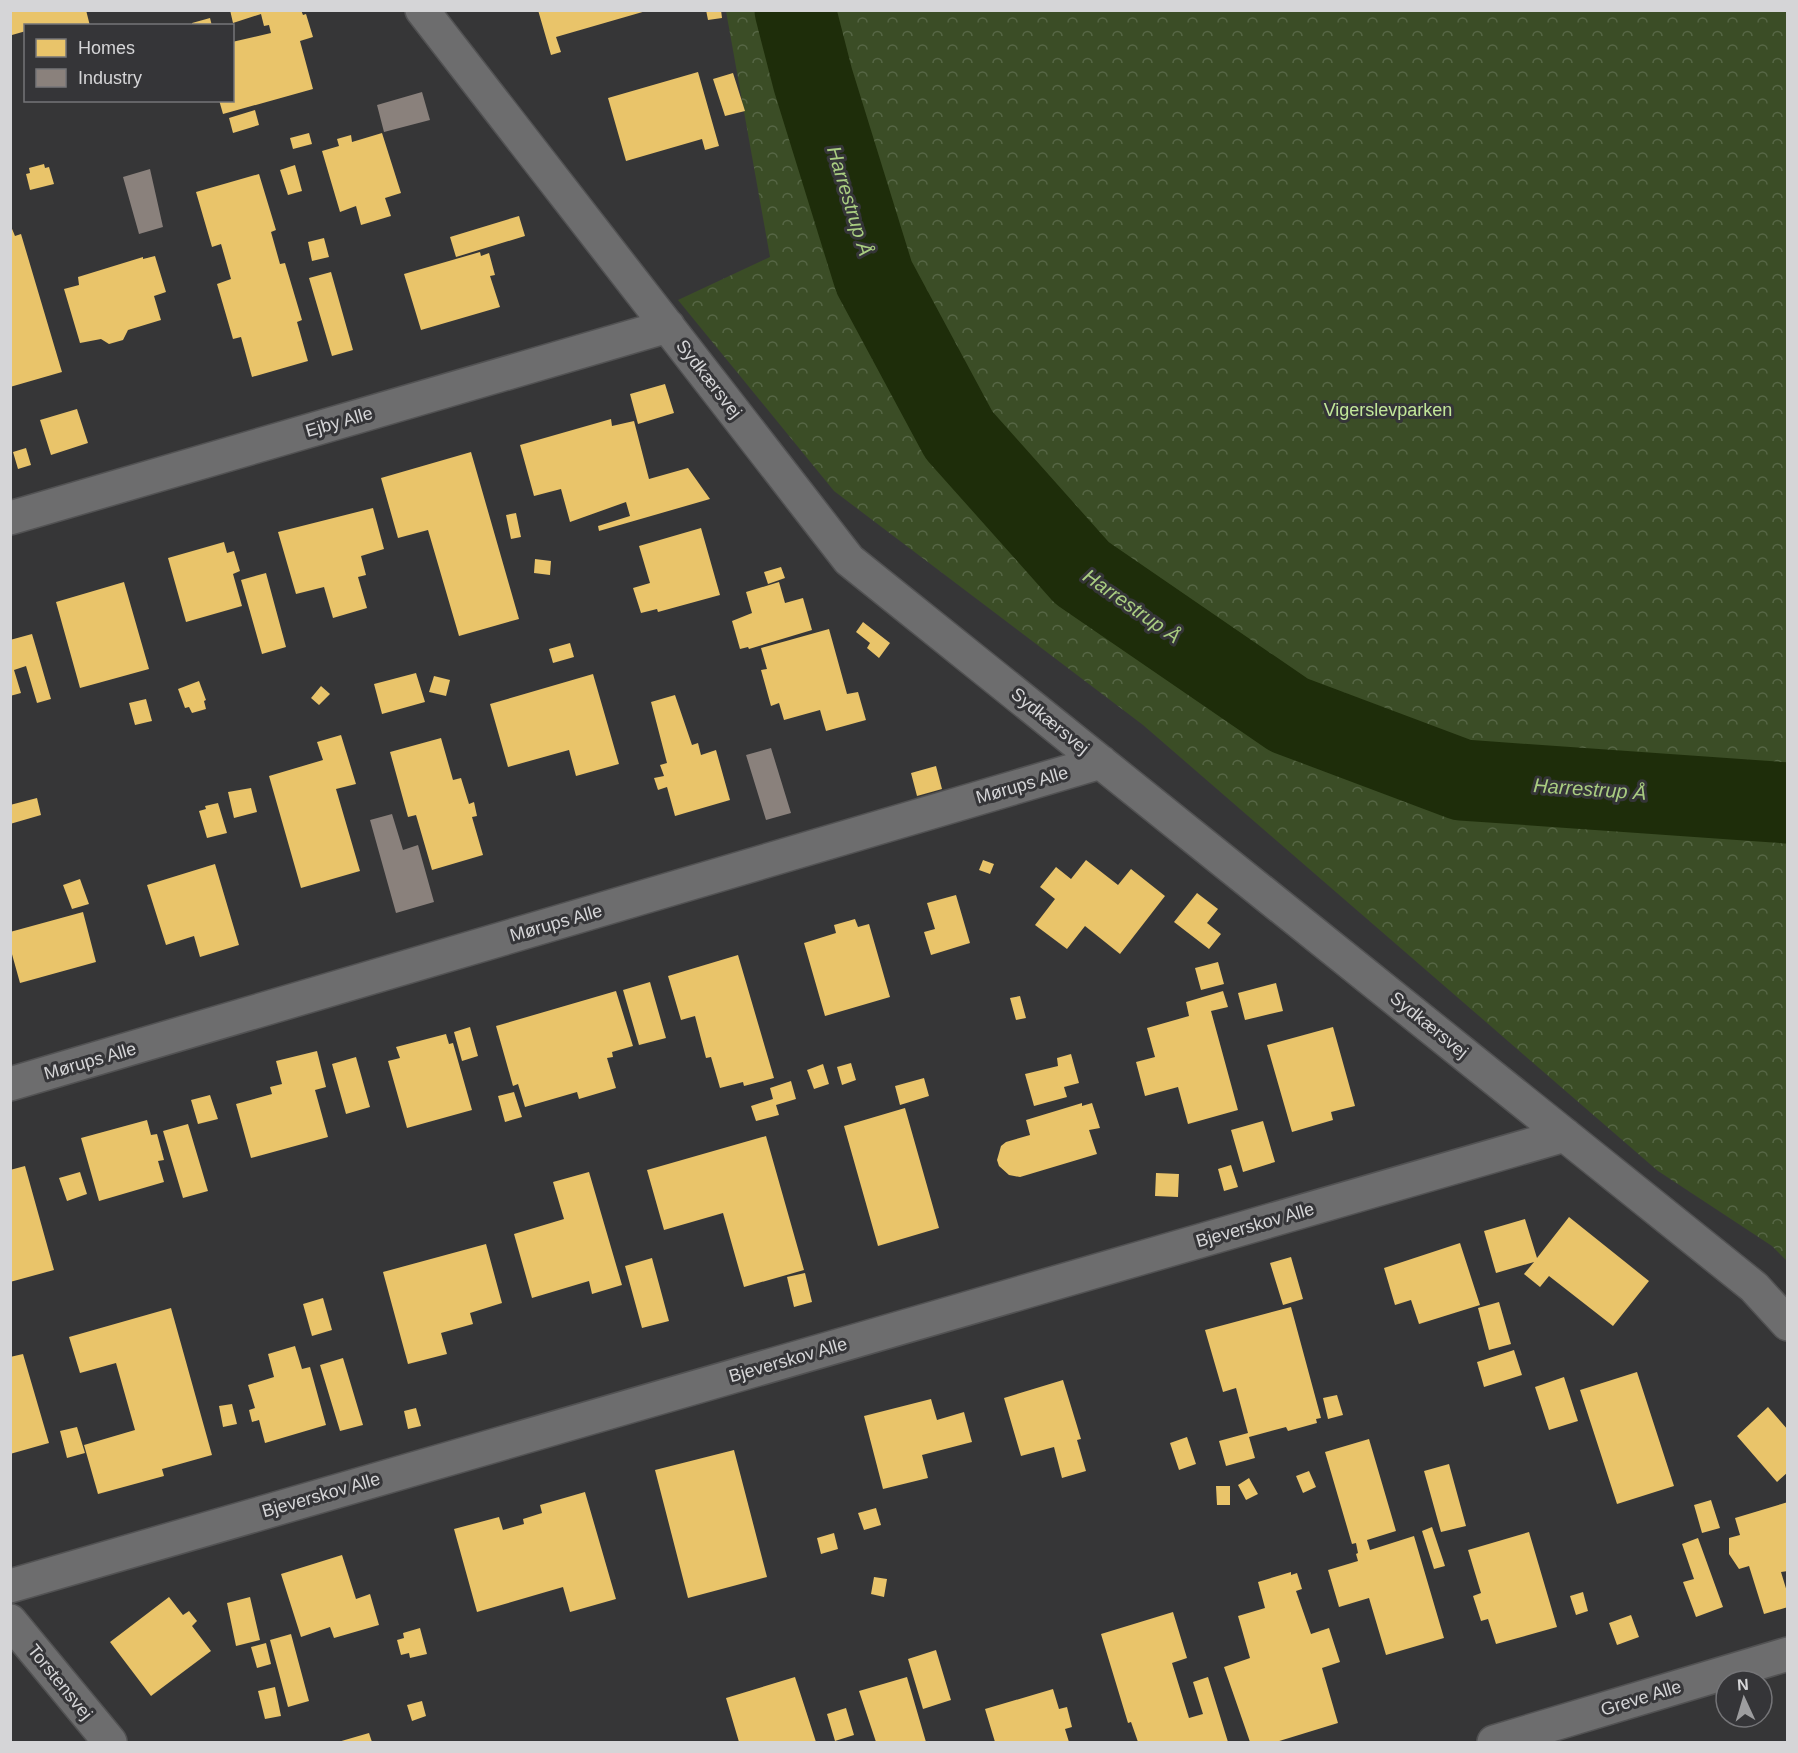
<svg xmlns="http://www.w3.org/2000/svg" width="1798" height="1753" viewBox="0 0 1798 1753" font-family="Helvetica,sans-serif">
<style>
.park{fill:url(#park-crowns)}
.homes{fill:#e9c46a}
.industry{fill:#8a817c}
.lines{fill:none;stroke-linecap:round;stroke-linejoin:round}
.river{stroke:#1e2d0a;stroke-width:81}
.minor-casing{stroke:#525253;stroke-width:36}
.minor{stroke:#6d6d6e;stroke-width:33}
.labels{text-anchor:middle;stroke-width:6;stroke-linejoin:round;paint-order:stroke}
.street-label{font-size:18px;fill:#d5d5d7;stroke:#353538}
.park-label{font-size:18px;fill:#c2e79a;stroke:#353538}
.water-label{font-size:20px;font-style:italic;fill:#a9cd81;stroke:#353538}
</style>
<defs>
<pattern id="park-crowns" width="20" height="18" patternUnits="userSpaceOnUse" patternTransform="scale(1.5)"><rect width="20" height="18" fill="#3b4d26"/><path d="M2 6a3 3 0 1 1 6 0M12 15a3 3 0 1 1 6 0" fill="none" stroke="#566645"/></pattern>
</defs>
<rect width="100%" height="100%" fill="#363637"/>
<path class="park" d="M726,11H1787V1261L1772,1246L1658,1171L1143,725L834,491L678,300L770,257Z"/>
<path class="homes" d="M10,10H86L90,26H26V31L12,35Z
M230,10H301L303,15L306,14L313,37L300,41L313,89L223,114L219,100H232V42L271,33L269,25L264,26L261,14L233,23Z
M538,10H646V11L556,37L561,52L551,55Z
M706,10H721L722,18L708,20Z
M210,18L212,26H192V23Z
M698,72L719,146L705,150L702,139L626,161L608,98Z
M733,73L745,111L725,116L713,79Z
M255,110L259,125L233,133L229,118Z
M309,133L312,144L293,149L290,138Z
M382,133L401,193L385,198L391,216L361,225L356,206L340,212L322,151L339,146L337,139L351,135L352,142Z
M44,164L45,168L49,167L54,184L30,190L26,174L30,173L29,168Z
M295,165L302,191L288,195L280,170Z
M259,174L276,230L271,232L280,264L285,263L302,320L297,322L308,361L252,377L241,337L233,339L217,284L231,279L221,244L212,247L196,192Z
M519,216L525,236L456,257L450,237Z
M10,224L15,236L21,234L62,372L10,387Z
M324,238L329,257L312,261L308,242Z
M480,252L481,256L489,253L495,275L490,276L500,307L421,330L404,274Z
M155,256L166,292L154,296L161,320L128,330L123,340L109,344L101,339L80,343L64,289L79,285L78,277L143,257V259Z
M331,272L353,350L332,356L309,278Z
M665,384L674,413L638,424L630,394Z
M77,409L88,443L51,455L40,420Z
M611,419L612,426L634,421L649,479L688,468L710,499L599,531L598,526L630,516L626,502L570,522L561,489L534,496L520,445Z
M26,448L31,465L18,469L13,452Z
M471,452L519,619L459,636L428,530L398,538L381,478Z
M373,508L384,549L361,556L366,575L358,577L367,608L333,618L324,587L296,594L278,532Z
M516,513L521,537L511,539L506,515Z
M701,528L720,595L658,612L657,609L641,613L633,588L650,583L639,546Z
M224,542L227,553L234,551L240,571L233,574L242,606L186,622L168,558Z
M535,559L551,561L550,575L534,573Z
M781,567L785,578L768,584L764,572Z
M266,573L286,647L262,654L241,580Z
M124,582L149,669L80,688L56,602Z
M779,582L785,603L803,598L812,630L749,649L748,647L740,649L732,621L752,613L746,592Z
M863,622L890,643L879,658L867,648L870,643L856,632Z
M829,629L847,694L858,692L866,720L826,731L820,710L784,720L779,703L771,706L761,670L767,669L761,648Z
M32,634L51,699L37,703L26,666L14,670L21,693L10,696V640Z
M570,643L574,657L553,663L549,649Z
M416,673L425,702L382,714L374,684Z
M593,674L619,764L576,776L569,750L508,767L490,704Z
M434,676L450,680L446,696L429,692Z
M199,681L206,700L204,701L206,709L192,713L189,707L185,708L178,689Z
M321,686L330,694L319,705L311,698Z
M675,695L692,745L698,743L701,755L716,750L730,800L675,816L667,787L658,790L654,778L664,776L660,765L667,763L651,702Z
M146,699L152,721L135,725L129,703Z
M341,735L356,784L336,789L360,871L301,888L269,776L323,760L317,742Z
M441,738L453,780L461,778L469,804L474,802L477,816L472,817L483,855L432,870L416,815L408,817L390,752Z
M936,766L942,789L917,796L911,773Z
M251,788L257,812L234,818L228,792Z
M37,798L41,815L10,824V805Z
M218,803L227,833L207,838L199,811L206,809L205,806Z
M983,860L994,864L990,874L979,870Z
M1086,860L1118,885L1131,869L1165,896L1120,954L1085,926L1067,949L1035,925L1055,899L1040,887L1056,867L1071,879Z
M215,864L239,945L200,957L194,936L166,945L147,885Z
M80,879L89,904L72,909L63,885Z
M1197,893L1218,909L1207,923L1221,934L1209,949L1174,922Z
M956,895L970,943L931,955L924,932L935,929L927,903Z
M83,912L96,962L20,983L10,947V932Z
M855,919L858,927L869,924L890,997L825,1016L804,943L836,933L834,925Z
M738,955L774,1078L744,1086L743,1082L720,1088L711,1057L706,1058L695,1016L681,1020L668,976Z
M1218,962L1224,984L1201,990L1195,968Z
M650,982L666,1038L639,1045L623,990Z
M1276,983L1283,1011L1245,1020L1238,993Z
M616,991L633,1046L612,1052L613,1057L607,1058L616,1088L579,1099L577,1092L525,1107L518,1084L513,1086L496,1026Z
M1223,991L1228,1007L1211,1011L1238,1110L1188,1124L1178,1087L1145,1096L1136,1062L1155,1057L1147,1028L1189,1016L1186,1002Z
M1020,996L1026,1018L1016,1020L1010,998Z
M470,1027L478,1056L462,1061L454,1032Z
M1333,1027L1355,1106L1331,1112L1333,1120L1292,1132L1267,1045Z
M446,1034L449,1044L453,1043L472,1110L407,1128L388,1061L400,1058L396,1047Z
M317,1051L326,1087L315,1090L328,1137L251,1158L236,1104L272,1094L270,1087L282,1084L276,1061Z
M1071,1054L1079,1083L1064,1087L1067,1097L1034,1106L1025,1074L1058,1066L1057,1058Z
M356,1057L370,1107L346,1114L332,1064Z
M851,1063L856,1080L842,1085L837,1067Z
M823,1064L829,1084L814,1089L807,1070Z
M924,1078L929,1096L900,1105L895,1086Z
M791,1081L796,1099L776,1105L779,1115L756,1121L751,1106L773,1099L770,1088Z
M514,1092L522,1117L505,1122L498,1096Z
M210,1095L218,1119L198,1124L191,1100Z
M1082,1103V1106L1092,1103L1100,1128L1089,1130L1097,1154L1020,1177L1009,1175L999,1166L997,1160L1001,1146L1006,1142L1030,1135L1026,1120Z
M905,1108L939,1228L878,1246L844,1126Z
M147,1120L151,1135L157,1134L164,1160L158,1161L164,1182L99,1201L81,1138Z
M1263,1121L1275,1162L1243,1172L1231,1130Z
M188,1124L208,1191L183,1198L163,1131Z
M766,1136L804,1270L744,1287L723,1213L664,1230L647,1170Z
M1231,1165L1238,1187L1224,1191L1218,1169Z
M25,1166L54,1270L10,1282V1170Z
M80,1172L87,1194L67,1201L59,1178Z
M589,1172L622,1285L592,1294L589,1281L532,1298L514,1234L564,1219L553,1182Z
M1156,1173L1179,1174L1178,1197L1155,1196Z
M1569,1217L1649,1281L1613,1326L1549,1276L1540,1287L1524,1274L1534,1262L1496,1273L1484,1231L1525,1219L1537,1258Z
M1460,1243L1480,1305L1419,1324L1411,1300L1395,1305L1384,1268Z
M486,1244L502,1303L470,1313L473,1324L441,1333L447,1354L408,1364L383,1272Z
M1291,1257L1303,1299L1283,1305L1270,1263Z
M652,1258L669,1321L642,1328L625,1266Z
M805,1273L812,1302L794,1307L787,1277Z
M323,1298L332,1330L312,1336L303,1304Z
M1499,1302L1511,1344L1489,1350L1478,1308Z
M1291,1307L1321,1418L1316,1419L1317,1423L1288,1431L1286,1427L1249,1437L1255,1458L1226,1466L1219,1441L1248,1433L1236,1388L1223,1392L1205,1330Z
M171,1308L212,1455L162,1469L164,1476L98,1494L84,1445L135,1430L116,1363L80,1373L69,1337Z
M295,1346L302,1369L310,1367L326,1425L265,1443L259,1420L252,1422L249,1410L255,1408L248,1385L274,1377L268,1354Z
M1514,1350L1522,1375L1484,1387L1477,1362Z
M23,1354L49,1443L10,1454V1357Z
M343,1358L363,1425L340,1431L320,1365Z
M1637,1372L1674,1486L1617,1504L1580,1390Z
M1564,1377L1578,1421L1549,1430L1535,1387Z
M1063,1380L1081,1439L1077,1440L1086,1471L1062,1478L1054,1447L1021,1456L1004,1398Z
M1337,1395L1343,1415L1328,1419L1323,1398Z
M931,1399L937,1420L964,1412L972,1442L922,1455L928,1478L883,1489L864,1416Z
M232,1404L237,1424L223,1427L219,1406Z
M1768,1407L1788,1430V1472L1777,1482L1737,1436Z
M416,1408L421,1426L408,1429L404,1411Z
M77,1427L85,1453L67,1458L60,1431Z
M1187,1437L1196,1464L1179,1470L1170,1443Z
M1369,1439L1396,1531L1367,1540L1370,1550L1414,1536L1444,1638L1386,1655L1369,1598L1339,1607L1328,1570L1358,1561L1356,1554L1358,1553L1356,1543L1352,1544L1325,1452Z
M734,1450L767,1577L688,1598L655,1470Z
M1449,1464L1466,1526L1441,1532L1424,1471Z
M1309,1471L1316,1487L1303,1493L1296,1476Z
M1249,1478L1258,1494L1246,1500L1238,1485Z
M1216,1486H1230V1505H1217Z
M585,1492L616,1599L570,1612L563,1587L477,1612L454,1529L499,1517L503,1530L524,1524L523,1519L542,1513L540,1505Z
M1711,1500L1720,1528L1702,1533L1694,1505Z
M1788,1502V1571L1781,1572L1788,1595V1607L1764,1614L1749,1566L1739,1569L1729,1554V1538L1740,1535L1735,1518Z
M876,1508L881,1525L864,1530L858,1513Z
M1432,1527L1445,1566L1434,1569L1422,1531Z
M1529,1532L1557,1627L1496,1644L1488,1619L1481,1621L1473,1596L1481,1593L1468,1550Z
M834,1533L838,1549L821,1554L817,1538Z
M1698,1538L1723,1607L1696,1617L1683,1582L1694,1579L1682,1544Z
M342,1555L356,1599L370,1594L379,1625L334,1638L330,1627L301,1637L281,1574Z
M1291,1572V1575L1297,1573L1302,1589L1296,1591L1311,1634L1329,1628L1340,1662L1322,1668L1338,1723L1276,1742H1250L1224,1667L1250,1658L1238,1616L1265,1608L1258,1582Z
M874,1577L887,1579L884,1597L871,1594Z
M1583,1592L1588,1611L1576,1615L1570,1596Z
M169,1597L183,1615L189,1611L197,1621L192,1626L211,1651L151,1696L110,1642Z
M250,1597L260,1640L236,1646L227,1603Z
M1173,1612L1187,1658L1172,1663L1189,1718L1203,1714L1193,1682L1208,1677L1228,1742H1138L1131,1722L1128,1723L1101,1634Z
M1631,1615L1639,1637L1617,1645L1609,1623Z
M420,1628L427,1654L410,1658L409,1653L401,1655L397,1640L404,1638L403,1633Z
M291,1634L309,1701L288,1707L270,1640Z
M266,1643L271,1664L257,1668L251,1647Z
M936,1650L951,1700L923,1709L908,1659Z
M795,1677L816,1742H739L726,1698Z
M907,1677L926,1742H876L859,1691Z
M275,1687L281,1716L265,1719L258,1691Z
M1053,1689L1059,1709L1067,1707L1072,1727L1065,1729L1069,1742H995L985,1709Z
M422,1701L426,1716L412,1721L407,1705Z
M846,1708L854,1735L835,1741L827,1714Z
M369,1733L372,1742H338Z"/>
<path class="industry" d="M422,92L430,120L384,132L377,105Z
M150,169L163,227L139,234L123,177Z
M771,748L791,813L766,820L746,755Z
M392,814L403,850L418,845L434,902L396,913L370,820Z"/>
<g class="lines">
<path class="river" d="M795,10L813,80L874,277L959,435L1082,573L1289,715L1462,780L1788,803"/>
<g class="minor-casing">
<path id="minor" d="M422,10L849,560L1754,1287L1788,1324
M10,518L668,326
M10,1084L1101,762
M10,1586L1565,1135
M10,1621L110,1742
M1494,1742L1788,1654"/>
</g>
<use href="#minor" class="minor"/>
</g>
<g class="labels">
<g class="street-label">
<text transform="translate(709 379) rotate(52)" y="6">Sydkærsvej</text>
<text transform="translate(339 422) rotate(-16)" y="6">Ejby Alle</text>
<text transform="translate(1050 721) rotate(39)" y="6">Sydkærsvej</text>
<text transform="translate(1022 785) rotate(-16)" y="6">Mørups Alle</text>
<text transform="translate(556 923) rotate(-16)" y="6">Mørups Alle</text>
<text transform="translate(1429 1025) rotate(39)" y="6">Sydkærsvej</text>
<text transform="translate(90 1061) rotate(-16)" y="6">Mørups Alle</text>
<text transform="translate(1255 1225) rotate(-16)" y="6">Bjeverskov Alle</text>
<text transform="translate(788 1360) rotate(-16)" y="6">Bjeverskov Alle</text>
<text transform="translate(321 1495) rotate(-16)" y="6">Bjeverskov Alle</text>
<text transform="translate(60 1682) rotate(51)" y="6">Torstensvej</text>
<text transform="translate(1641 1698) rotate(-17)" y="6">Greve Alle</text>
</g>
<g class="park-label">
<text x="1388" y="416">Vigerslevparken</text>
</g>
<g class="water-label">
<text transform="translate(850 201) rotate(73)" y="7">Harrestrup Å</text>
<text transform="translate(1132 606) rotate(35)" y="7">Harrestrup Å</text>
<text transform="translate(1590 789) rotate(4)" y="7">Harrestrup Å</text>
</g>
</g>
<rect width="1798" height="1753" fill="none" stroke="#d5d5d7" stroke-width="24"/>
<rect x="24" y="24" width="210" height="78" fill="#353538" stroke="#757578" stroke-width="1.5"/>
<rect x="36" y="39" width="30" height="18" fill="#e9c46a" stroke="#757578" stroke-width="1.5"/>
<text x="78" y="54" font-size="18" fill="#d5d5d7">Homes</text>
<rect x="36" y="69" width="30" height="18" fill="#8a817c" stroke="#757578" stroke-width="1.5"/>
<text x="78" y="84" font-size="18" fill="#d5d5d7">Industry</text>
<g transform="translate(1744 1699) rotate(356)"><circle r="28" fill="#353538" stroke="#757578" stroke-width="1.5"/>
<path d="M0-4.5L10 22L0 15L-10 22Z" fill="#9d9d9f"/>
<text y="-9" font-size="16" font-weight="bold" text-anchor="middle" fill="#d5d5d7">N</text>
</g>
</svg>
